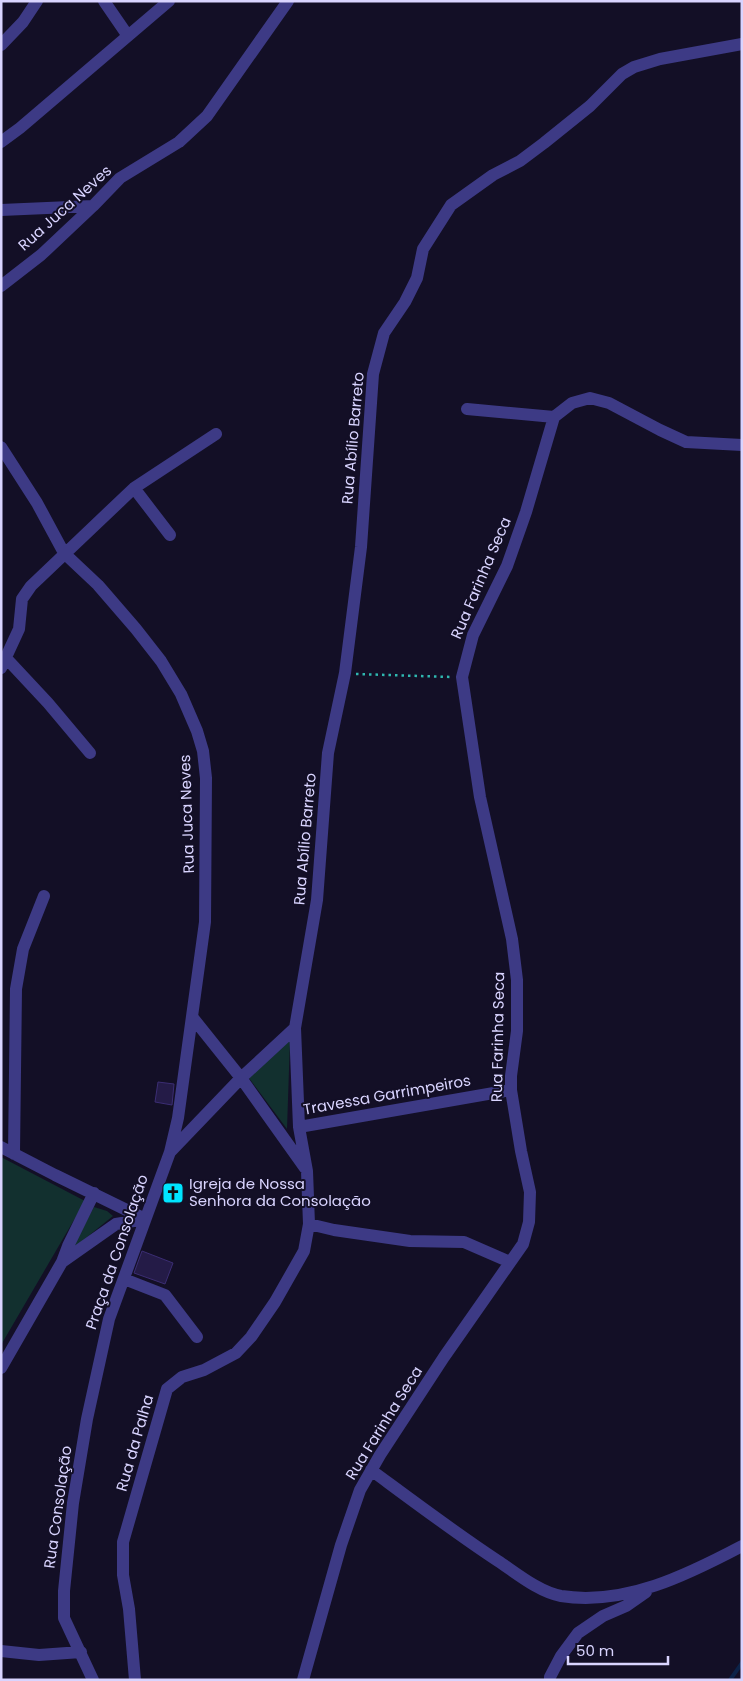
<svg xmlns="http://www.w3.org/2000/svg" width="743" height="1681" viewBox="0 0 743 1681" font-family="Poppins,sans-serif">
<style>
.green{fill:#12302f}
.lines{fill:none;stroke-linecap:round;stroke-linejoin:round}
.stream{stroke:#0c2248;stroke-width:4}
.building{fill:#241b47;stroke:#3b2d73}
.path{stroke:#2fb8b0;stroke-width:2.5;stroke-dasharray:2.5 4;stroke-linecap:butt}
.minor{stroke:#3d3a85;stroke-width:12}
.labels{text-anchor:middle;stroke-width:4;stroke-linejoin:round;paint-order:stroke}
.street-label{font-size:15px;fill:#d9d4ff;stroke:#130f26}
.poi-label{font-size:15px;fill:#d9d4ff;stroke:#130f26;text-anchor:start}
</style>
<rect width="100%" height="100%" fill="#130f26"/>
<path class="green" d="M290,1040L287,1129L249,1078Z
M1,1157L85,1201L1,1345Z
M94,1207L107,1211L113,1216L71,1250Z"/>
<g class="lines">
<path class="stream" d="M730,1680L742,1663"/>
</g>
<path class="building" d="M158,1082L174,1084L172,1105L155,1102Z
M142,1251L173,1263L165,1284L134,1273Z"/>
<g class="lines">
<path class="path" d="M356,674L451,677"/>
<path class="minor" d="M104,1L128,36
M1,45L23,22L37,1
M1,142L20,128L169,1
M1,210L93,206
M1,286L41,255L93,206L120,178L179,142L207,116L288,1
M467,409L554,417
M554,417L572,403L590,398L609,403L660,430L686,442L742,445
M1,447L37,503L64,553L98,585L136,629L161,661L181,694L197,731L203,751L206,778L205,922L178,1118L170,1152L109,1319L87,1419L73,1503L64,1591V1618L93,1680
M134,488L170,535
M6,658L48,703L90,753
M1,668L19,629L22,599L31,586L134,488L216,434
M193,1018L241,1078L305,1168
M299,1127L511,1090
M1,1147L55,1175L145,1219
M171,1151L241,1078L295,1028
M14,1154L16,989L23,949L44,896
M309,1224L334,1230L410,1241L464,1242L510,1262
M62,1262L68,1246L94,1193
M124,1279L165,1295L197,1337
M1,1368L62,1262L116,1224L145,1219
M371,1470C413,1501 454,1532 498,1561C516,1573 539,1592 561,1596C625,1606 687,1575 742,1546
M1,1651L39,1655L81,1652
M135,1680L129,1609L123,1575V1542L167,1389L182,1377L204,1370L236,1353L251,1337L275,1302L304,1251L309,1224L307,1171L299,1127L295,1028L317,900L328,753L345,673L361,547L373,374L384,333L405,302L417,278L423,249L451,205L493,175L520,161L544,143L590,106L622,74L634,67L660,59L742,44
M303,1680L341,1545L360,1490L380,1455L444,1357L523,1244L529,1222L530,1192L521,1151L511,1090V1076L517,1031V980L512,939L480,797L462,677L473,635L507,566L526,512L554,417
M550,1680V1677L561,1656L578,1633L603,1616L626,1606L646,1592"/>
</g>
<defs>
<g id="church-square" transform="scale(1.125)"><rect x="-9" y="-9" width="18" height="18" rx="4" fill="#00e5ff" stroke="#130f26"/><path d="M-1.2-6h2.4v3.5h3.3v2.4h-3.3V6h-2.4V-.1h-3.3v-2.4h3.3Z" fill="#111"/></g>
</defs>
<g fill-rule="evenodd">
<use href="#church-square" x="173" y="1193"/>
</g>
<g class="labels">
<g class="street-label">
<text transform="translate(65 208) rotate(-42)" y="5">Rua Juca Neves</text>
<text transform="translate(353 438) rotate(-85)" y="5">Rua Abílio Barreto</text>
<text transform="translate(481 578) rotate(-67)" y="5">Rua Farinha Seca</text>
<text transform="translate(187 814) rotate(-92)" y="5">Rua Juca Neves</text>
<text transform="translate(305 839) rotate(-85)" y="5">Rua Abílio Barreto</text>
<text transform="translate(498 1037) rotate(-89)" y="5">Rua Farinha Seca</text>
<text transform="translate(387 1095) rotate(-10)" y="5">Travessa Garrimpeiros</text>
<text transform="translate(117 1252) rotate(-71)" y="5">Praça da Consolação</text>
<text transform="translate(384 1423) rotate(-58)" y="5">Rua Farinha Seca</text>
<text transform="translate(135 1443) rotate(-74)" y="5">Rua da Palha</text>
<text transform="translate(58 1507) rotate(-82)" y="5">Rua Consolação</text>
</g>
<g class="poi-label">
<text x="189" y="1189">Igreja de Nossa<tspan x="189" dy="17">Senhora da Consolação</tspan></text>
</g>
</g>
<rect width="743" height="1681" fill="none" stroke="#d9d4ff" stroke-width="5"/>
<path d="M568 1656v8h100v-8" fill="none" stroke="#d9d4ff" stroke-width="2.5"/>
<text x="576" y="1656" font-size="15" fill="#d9d4ff" stroke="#130f26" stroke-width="4" paint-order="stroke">50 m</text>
</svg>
